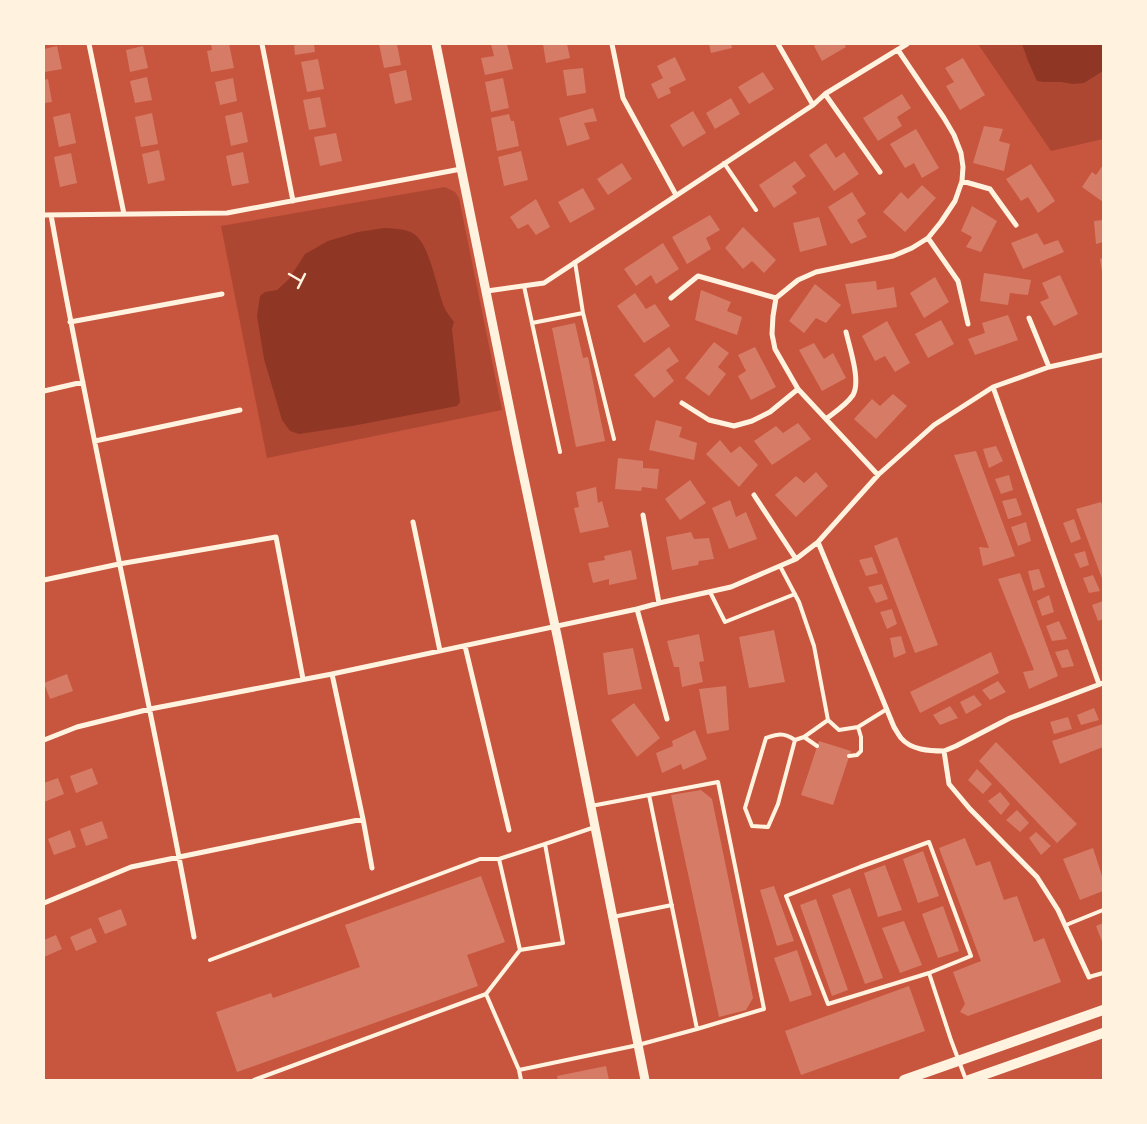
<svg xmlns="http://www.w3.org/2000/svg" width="1147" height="1124" viewBox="0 0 1147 1124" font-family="Roboto,sans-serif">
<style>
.green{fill:#ae4732}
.water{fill:#8f3625}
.building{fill:#d67c66}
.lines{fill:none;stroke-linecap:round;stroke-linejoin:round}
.path{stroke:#fff3e0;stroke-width:2.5}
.service{stroke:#fff3e0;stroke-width:4}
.minor{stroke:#fff3e0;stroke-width:5}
.tertiary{stroke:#fff3e0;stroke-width:9}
.secondary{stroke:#fff3e0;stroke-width:10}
</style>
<rect width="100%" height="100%" fill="#c8553d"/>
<path class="green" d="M978,44H1103V139L1051,151Z
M445,187L455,192L459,198L502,410L267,458L221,226Z"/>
<path class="water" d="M1022,44H1103V71L1084,83L1073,84L1061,82H1044L1037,81L1028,61Z
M384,228C394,229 405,228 414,234C430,244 437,291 445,309C447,313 451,318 454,322L452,329L460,402L457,406L352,426L299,434L290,431L282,420L264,359L257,316L260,296L265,292L277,290L289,279L305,254L328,241L358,232Z"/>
<path class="building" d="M211,44H229L234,68L211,72L207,51L212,50Z
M297,44H314L315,52L295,55L294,46Z
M379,44H397L401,65L384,68Z
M491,44H507L513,69L485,75L481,58L494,56Z
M543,44H567L570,58L546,63Z
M709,44H731L732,48L711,53Z
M817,44H844L846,47L822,61L814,46Z
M57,46L62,69L45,72L44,49Z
M143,46L148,68L130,72L126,50Z
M675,57L686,80L669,88L671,93L658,99L651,84L663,78L657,66Z
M963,58L985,95L960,110L946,86L954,82L945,68Z
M318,59L324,89L307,92L301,62Z
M583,68L586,93L567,96L563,70Z
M406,70L412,100L395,104L389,74Z
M763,72L774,89L749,104L738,87Z
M147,77L152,100L135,103L130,81Z
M233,78L237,101L220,105L215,82Z
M503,78L509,108L491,112L485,82Z
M48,79L52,102L44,103V80Z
M902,94L911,108L897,117L902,126L878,141L863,118Z
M320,97L326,127L309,130L303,100Z
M731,98L740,114L715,129L706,113Z
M593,108L597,121L584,123L590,139L567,146L559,118Z
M693,111L706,133L683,147L670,125Z
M242,112L248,142L231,146L225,116Z
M70,113L76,143L59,147L53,117Z
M152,113L158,144L141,147L135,117Z
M509,114L511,121H514L519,146L497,151L491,118Z
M984,126L1003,129L999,141L1010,144L1004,171L973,163Z
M916,129L939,168L922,178L914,163L905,168L890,144Z
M336,133L342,161L320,166L314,137Z
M826,143L836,158L844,152L859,174L834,191L809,155Z
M159,150L165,180L148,184L142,154Z
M521,151L528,180L504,186L498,157Z
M243,152L249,183L232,186L226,156Z
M71,153L77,183L60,187L54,157Z
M795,161L806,176L792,186L797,193L774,208L759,185Z
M622,163L632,179L608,195L597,179Z
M1031,164L1055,201L1038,213L1028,197L1021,201L1006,179Z
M1103,165V202L1082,187L1092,172L1096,175Z
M922,185L936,198L905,232L883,212L901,192L908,199Z
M583,188L595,209L570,223L558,202Z
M852,192L866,214L857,220L867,237L851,244L828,207Z
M536,199L550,227L536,235L528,224L518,229L510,217Z
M972,206L997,221L981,252L966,247L972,237L961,231Z
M710,215L720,230L706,238L711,249L687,264L672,237Z
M819,217L827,245L800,252L793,223Z
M1103,220V242L1096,244L1094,221Z
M743,227L776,260L764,273L752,261L743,269L725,248Z
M1037,233L1044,245L1058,240L1064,252L1023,269L1011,243Z
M663,243L679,269L656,284L651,275L636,286L624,269Z
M1103,258V272H1102L1100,259Z
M984,273L1031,280L1028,295L1010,293L1008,305L980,301Z
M1060,275L1078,314L1054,326L1040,302L1049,298L1042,283Z
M935,277L949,302L924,318L910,293Z
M876,281L877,290L894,287L897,307L852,314L845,284Z
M815,284L841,305L826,323L816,318L804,333L789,321Z
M701,290L731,302L727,311L742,317L737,335L695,320Z
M635,293L646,309L655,304L670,326L644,343L617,306Z
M1008,315L1018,340L975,355L968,339L985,333L982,323Z
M941,320L954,344L928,358L915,334Z
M887,321L910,363L895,372L885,356L875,361L862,336Z
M575,323L583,358L588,357L605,441L576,447L552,328Z
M714,342L729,353L718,367L726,374L709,396L685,378Z
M814,343L824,359L833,353L846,378L822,391L799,350Z
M669,347L679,361L666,370L674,381L654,398L634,375Z
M755,347L776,387L751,400L738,376L746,371L738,355Z
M893,394L907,406L876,439L854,419L872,399L880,406Z
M656,420L682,427L679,437L697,443L694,460L649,450Z
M798,423L811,439L772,465L754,441L776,426L783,433Z
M720,440L731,453L740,446L758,465L739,487L706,454Z
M996,446L1003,461L989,468L983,449Z
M976,451L1015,556L983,566L979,547L989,548L954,455Z
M618,458L643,461V468L659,469L657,489L642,487L641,491L615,489Z
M816,472L828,486L796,517L775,495L796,476L804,483Z
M1009,475L1013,490L1001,494L995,479Z
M690,480L706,503L680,520L665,499Z
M596,487L598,503L602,501L609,527L580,533L574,508L579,507L576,492Z
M1016,498L1022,515L1008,519L1002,501Z
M730,500L736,517L746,512L757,539L729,549L712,508Z
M1101,502L1103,509V581L1076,509Z
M1074,519L1081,539L1071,543L1063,523Z
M1026,522L1031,541L1018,546L1011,527Z
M691,532L694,539L709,538L714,559L699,561L698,565L672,570L666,537Z
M897,537L938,645L915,653L874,546Z
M631,550L637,579L609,585V579L593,583L588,563L605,560L604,556Z
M1085,551L1089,565L1080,568L1074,554Z
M872,557L878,573L866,576L859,560Z
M1039,569L1045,587L1033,591L1028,571Z
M1020,573L1058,676L1029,689L1023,672L1034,670L998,579Z
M1093,575L1100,591L1089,593L1083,578Z
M882,584L888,599L876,603L868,587Z
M1049,595L1054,612L1042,616L1037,601Z
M1103,601V619L1098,621L1092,605Z
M892,609L897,624L887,629L880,612Z
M1059,621L1067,639L1052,641L1046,626Z
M774,630L785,682L749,688L739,637Z
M699,634L704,661L699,662L703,682L682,687L679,667H674L667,641Z
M901,636L906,653L894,658L890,638Z
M633,648L642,689L608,695L603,653Z
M1068,649L1074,666L1062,668L1055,652Z
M991,652L999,673L920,713L910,692Z
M67,674L73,691L50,699L44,683Z
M998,681L1006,692L990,700L982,690Z
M726,686L729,730L707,734L699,689Z
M974,695L982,705L966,714L960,702Z
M634,703L660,738L637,757L611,720Z
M950,706L958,718L940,725L933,715Z
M1094,708L1099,720L1081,725L1077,715Z
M1068,717L1072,729L1054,734L1050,722Z
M1103,724V747L1060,764L1052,741Z
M695,730L707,759L683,770L681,764L662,773L656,753L673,746L672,741Z
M819,741L851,751L833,805L801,795Z
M996,742L1077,824L1057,843L979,761Z
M92,768L98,784L76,793L70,776Z
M977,769L992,784L983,794L968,780Z
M58,778L64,794L44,802V783Z
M701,790L712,799L753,998L746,1010L719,1017L671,795Z
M1000,792L1010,804L1001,815L988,801Z
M1017,810L1029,823L1020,832L1006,820Z
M102,821L108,838L86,846L80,829Z
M70,830L76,847L54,855L48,839Z
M1036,832L1051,846L1041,855L1029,838Z
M965,838L976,866L990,861L1004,900L1017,896L1034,942L1044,938L1061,982L968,1016L960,1012L965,1004L953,972L981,961L939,848Z
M1093,848L1103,879V891L1080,900L1063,859Z
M923,851L939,896L918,903L903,859Z
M885,865L902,910L878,917L864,873Z
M481,876L505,942L467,955L478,986L237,1072L216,1012L271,993L273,998L360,967L345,925Z
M774,886L794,941L777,946L760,890Z
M850,888L883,978L865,984L832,895Z
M816,899L848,990L832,996L800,905Z
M943,906L959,951L938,958L922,914Z
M121,909L127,925L105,934L98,918Z
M904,921L922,965L900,973L882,928Z
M1103,923V944L1096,926Z
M91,928L97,942L76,951L70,937Z
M56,935L62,949L44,957V940Z
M797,950L812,995L790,1002L774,958Z
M909,986L925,1031L801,1075L785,1031Z
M606,1066L609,1080H558L557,1076Z"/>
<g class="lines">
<path class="path" d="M289,274L301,281
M298,288L305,274"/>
<path class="service" d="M724,163L756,210
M524,286L532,323L583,313L575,262
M583,313L614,439
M532,323L560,452
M780,566L799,602L814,646L828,720L839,730L858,727L887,709
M710,592L725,622L795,594
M804,737L817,746
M795,740L778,804L768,827L752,826L745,808L766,738C778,734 783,732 795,740L804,737L828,720
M849,756L857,755L861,751V737L858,727
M649,795L718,782L764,1009L697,1029
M613,917L672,905
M1066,925L1103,910
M520,950L499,859L545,844
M210,960L480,859H499
M929,973L828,1004L786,896L860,867L929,842L971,956L929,973L951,1040L966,1080
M1089,977L1103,973
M486,994L519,1070L638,1045L697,1029L649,795L591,806
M519,1070L521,1080
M254,1080L486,994L520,950L563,943L545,844L595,827"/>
<path class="minor" d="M89,44L124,214
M262,44L293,201
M612,44L623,98L676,195
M778,44L813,105
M825,94L880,172
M962,181L990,189L1016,225
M44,215L227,213L461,169
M51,215C94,457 150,695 194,937
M928,238L958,281L968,324
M487,291L544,283L813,105L825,94L907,44
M671,298L698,276L776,298
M1029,318L1049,367
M70,322L222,294
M993,387L1099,684
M44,391L83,382
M682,403L709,420L734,426L752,421L770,412L798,389
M826,419C835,412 846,405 853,395C861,381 850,349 846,332
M95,441L240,410
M878,475L798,389L775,349L772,334L773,316L776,298L798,280L816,272L893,256L912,248L928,238L941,222L955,201L962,181L963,167L961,153L954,135L944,118L898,50
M754,495L796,559
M643,515L659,603
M413,522L440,651
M818,542L894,727C896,730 898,734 901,738C911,750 929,751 944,751L949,784L970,809L1037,877L1058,910L1089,977
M44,580L119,564L276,537L303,679
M637,609L667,719
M465,646L509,830
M332,674L363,819L372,868
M44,740L77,727L150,709L332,674L637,609L659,603L731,587L796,559L818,542L878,475L934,425L993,387L1049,367L1103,355
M944,751L956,746L1010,718L1103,683
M44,903L131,867L363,819"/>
<path class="tertiary" d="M436,44L518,450L559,645L645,1080"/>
<path class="secondary" d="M904,1080L1103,1010
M969,1080L1103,1033"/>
</g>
<rect width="1147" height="1124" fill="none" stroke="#fff3e0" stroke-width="90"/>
</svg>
